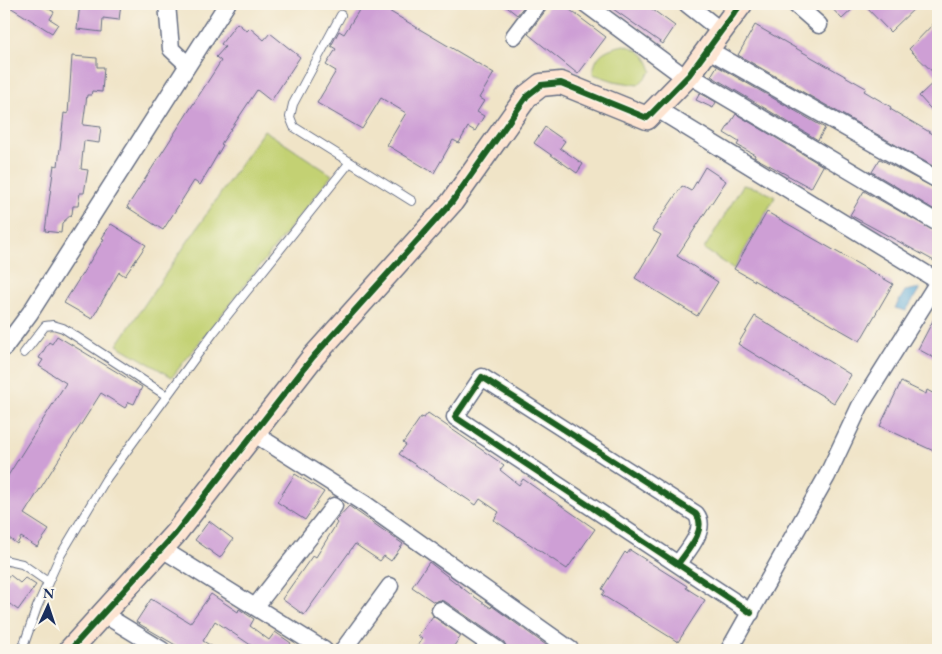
<svg xmlns="http://www.w3.org/2000/svg" width="942" height="654" viewBox="0 0 942 654" font-family="'EB Garamond',serif">
<style>
.green{fill:#c3d173;stroke:#6f8068}
.water{fill:#5ca8d5;stroke:#3c6c9a}
.building{fill:#ce9fd5}
.lines{fill:none;stroke-linecap:round;stroke-linejoin:round}
.lane-casing{stroke:#666e83;stroke-width:10}
.street-casing{stroke:#666e83;stroke-width:19}
.secondary-casing{stroke:#666e83;stroke-width:25}
.lane{stroke:#fff;stroke-width:8}
.street{stroke:#fff;stroke-width:16}
.secondary{stroke:#fde4d1;stroke-width:22}
.cycleway-casing{stroke:#fbf7ec;stroke-width:9}
.cycleway{stroke:#1b5e20;stroke-width:6}
</style>
<rect width="100%" height="100%" fill="#fbf7ec"/>
<filter id="ink" filterUnits="userSpaceOnUse"><feTurbulence type="fractalNoise" baseFrequency=".02" numOctaves="2"/><feDisplacementMap in="SourceGraphic" scale="10" xChannelSelector="R" yChannelSelector="G"/><feConvolveMatrix kernelMatrix="1 2 1 2 8 2 1 2 1" color-interpolation-filters="sRGB"/></filter>
<filter id="wash" filterUnits="userSpaceOnUse"><feTurbulence type="fractalNoise" baseFrequency=".0096" numOctaves="4" result="noise"/><feDisplacementMap in="SourceGraphic" scale="20" xChannelSelector="R" yChannelSelector="G"/><feGaussianBlur stdDeviation="1.12" result="paint"/><feColorMatrix in="noise" values="0 0 0 0 0 0 0 0 0 0 0 0 0 0 0 0 0 1.4 0 .05"/><feComposite in="paint" operator="in"/></filter>
<g filter="url(#wash)">
<rect width="100%" height="100%" fill="#f0e4c7"/>
<path class="green" d="M624,45C641,50 647,55 652,71L638,85L614,81L593,74C595,54 605,49 624,45Z
M264,130L332,175L172,377L117,345Z
M743,185L760,189L775,197L734,269L704,249Z"/>
<path class="water" d="M920,288L906,311L895,308L905,291Z"/>
<g id="blocks">
<path class="building" d="M5,4H41L54,12L50,19L58,24L52,33Z
M80,4H121L119,20L103,18L102,32L77,29Z
M363,4H377L494,73L479,98L484,101L477,112L484,116L475,131L468,127L459,143L453,140L434,173L387,145L406,113L381,98L362,129L317,103L336,71L326,65L336,49L331,46L339,31L344,34Z
M503,4H526L517,15Z
M548,4H562L606,37L578,74L528,34L546,10Z
M606,4H645L675,26L663,44Z
M828,4H858L842,19Z
M863,4H919L890,32Z
M938,19V77L909,49Z
M237,23L247,31L250,28L264,40L270,33L300,57L271,101L257,90L221,144L223,145L200,185L194,181L163,230L127,207L221,61L216,57L225,47L221,44Z
M755,25L866,88L864,91L891,107L890,109L938,137V169L738,55Z
M72,56L97,58V67H104L102,92L92,91L91,95H87L83,125L101,127L99,143L84,141L81,169L88,170L84,193H80L78,206H73L72,214L62,223L61,233L45,231L54,165L58,166L64,113L68,114Z
M717,66L825,128L818,140L711,76Z
M938,78V117L919,96Z
M700,93L716,102L713,108L696,100Z
M736,114L823,166L811,188L754,157L755,155L737,145L739,142L724,133Z
M545,127L565,141L560,148L583,164L577,173L534,143Z
M880,159L938,190V212L872,172Z
M705,167L726,181L677,256L718,282L697,316L635,278L661,235L652,230L682,186L691,191Z
M864,191L938,233V263L850,215Z
M767,212L893,284L860,341L734,269Z
M111,224L146,245L125,276L119,272L92,319L64,303L104,239L102,238Z
M938,311V360L918,349Z
M755,316L851,375L834,403L738,344Z
M57,336L142,387L134,404L129,402L125,408L101,393L24,514L49,530L37,547L21,537L17,544L5,535L9,529L4,525V482L66,383L39,366L43,360L39,358L49,342L52,344Z
M901,382L926,394L927,390L938,396V453L880,426Z
M428,413L504,465L500,470L519,485L523,479L595,529L567,569L494,520L499,512L480,499L476,505L399,454L406,445L403,443L421,417L424,418Z
M295,474L324,492L305,520L277,502Z
M349,506L403,544L391,561L384,556L380,561L355,544L304,615L282,599L313,555L316,557L337,523L335,521Z
M209,521L233,539L220,558L195,540Z
M630,550L687,586L686,588L705,600L678,642L602,595L605,591L602,589L625,552L627,554Z
M429,562L469,593L491,608L492,606L553,650H508L504,642L446,602L440,600L434,602L412,587Z
M10,575L20,583L25,578L36,585L18,610L4,600V583Z
M211,594L238,612L239,609L254,619L250,626L269,640L275,632L291,643L286,650H258L215,621L203,641L218,650H184L136,622L151,599L190,623Z
M433,616L461,636L451,650H414L422,639L418,636Z"/>
</g>
</g>
<g filter="url(#ink)">
<use href="#blocks" fill-opacity="0" stroke="#666e83" stroke-width="1"/>
<g class="lines">
<g class="lane-casing">
<path id="lane" d="M341,15L293,104L290,117L294,127L412,201
M24,353L45,326L53,325L63,328L167,396
M4,560L22,564L48,582
M22,650L37,607L60,556L106,479L214,332L350,162"/>
</g>
<g class="street-casing">
<path id="street" d="M167,4L171,49L188,65
M586,4L686,78
M687,4L721,31
M795,4L819,25
M514,36L538,4
M707,49L938,180
M689,75L938,223
M657,109L938,281
M4,348L30,313L227,4
M253,433L365,504L571,650
M162,549L324,650
M678,564C687,551 708,529 696,514L482,377L455,417L738,604L751,613
M255,607L334,506
M440,610L498,650
M113,620L162,650
M343,650L390,586
M729,650L827,476L860,406L938,282"/>
</g>
<g class="secondary-casing">
<path id="secondary" d="M70,650L175,534L313,357L452,202L527,96L541,85L561,83L647,118L689,75L741,4"/>
</g>
<use href="#lane" class="lane"/>
<use href="#street" class="street"/>
<use href="#secondary" class="secondary"/>
<g class="cycleway-casing">
<path id="cycleway" d="M678,564C687,551 708,529 696,514L482,377L455,417L738,604L751,613
M70,650L175,534L313,357L452,202L527,96L541,85L561,83L647,118L689,75L741,4"/>
</g>
<use href="#cycleway" class="cycleway"/>
</g>
</g>
<rect width="942" height="654" fill="none" stroke="#fbf7ec" stroke-width="20"/>
<g transform="translate(48 606) rotate(3)" stroke="#fbf7ec" stroke-width="4" paint-order="stroke">
<path d="M0-4L9 19L0 12L-9 19Z" fill="#1b2f5e"/>
<text y="-8" font-size="14" font-weight="bold" text-anchor="middle" fill="#1b2f5e">N</text>
</g>
</svg>
